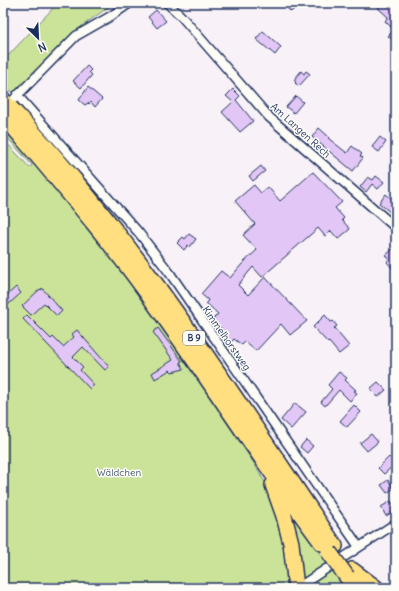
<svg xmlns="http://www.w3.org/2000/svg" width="399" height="591" viewBox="0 0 399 591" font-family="Delius,sans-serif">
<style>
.green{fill:#cbe399;stroke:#73897c}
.building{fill:#e2c7f6;stroke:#1b2f5e}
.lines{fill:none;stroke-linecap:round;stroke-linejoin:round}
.street-casing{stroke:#1b2f5e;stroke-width:11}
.highway-casing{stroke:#1b2f5e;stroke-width:18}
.street{stroke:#fdfcf7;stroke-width:8}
.highway{stroke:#ffdf80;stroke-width:15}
.highway-bridge-casing{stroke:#1b2f5e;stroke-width:18;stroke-linecap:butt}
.highway-bridge{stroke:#ffdf80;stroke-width:15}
.labels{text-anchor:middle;stroke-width:3;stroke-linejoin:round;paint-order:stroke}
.shield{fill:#fdfcf7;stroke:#5f6c8c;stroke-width:1}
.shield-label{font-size:9px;font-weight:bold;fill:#1b2f5e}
.street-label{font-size:10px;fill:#1b2f5e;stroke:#fdfcf7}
.park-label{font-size:10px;fill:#475c6d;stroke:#fdfcf7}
</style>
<rect width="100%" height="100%" fill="#f8f1f7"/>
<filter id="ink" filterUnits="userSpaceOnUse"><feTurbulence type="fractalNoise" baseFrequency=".025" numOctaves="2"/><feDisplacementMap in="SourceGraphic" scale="8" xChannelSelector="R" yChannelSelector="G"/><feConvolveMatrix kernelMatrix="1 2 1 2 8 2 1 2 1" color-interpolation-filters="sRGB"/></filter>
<g filter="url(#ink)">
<path class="green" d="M58,3H114L82,26L56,51L17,95L3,85V61Z
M3,123L76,207L180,351L255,465L270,491L283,522L291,588H3V139L30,168L32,165L3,133Z
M283,499L328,564L300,582Z
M332,569L348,588H304Z"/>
<path class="building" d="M282,3H300L291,12Z
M382,3H390L396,8V37L393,40L388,36L394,30L385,21L388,17L378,8Z
M156,10L166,21L157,28L148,17Z
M263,31L281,47L275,55L256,39Z
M87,66L91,70L89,72L92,75L81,88L73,81Z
M301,71L304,74L306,71L310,74L299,86L295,83L296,82L294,80Z
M88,87L102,99L95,107L91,102L89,104L88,103L85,105L79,100Z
M233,89L240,96L236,100L253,121L240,132L222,112L233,102L226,96Z
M296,96L303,102L294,113L286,107Z
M319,128L329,137L328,138L347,153L352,146L362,154L360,156L363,158L353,171L312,137Z
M380,137L386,142L379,152L372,147Z
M261,166L265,171L253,181L249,176Z
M313,172L342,202L335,208L344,218L342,220L350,229L338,239L331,231L325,236L318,228L262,277L253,267L238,285L248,295L265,277L307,321L290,335L281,324L256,351L245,342L242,345L234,339L228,345L218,333L222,329L212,320L218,314L206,303L208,300L201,294L221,271L230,278L243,263L257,250L243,235L255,224L235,201L254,185L261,193L268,187L280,201Z
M376,176L384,182L378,189L372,184L366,192L360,187L368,177L373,180Z
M386,194L396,203V205L390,212L379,203Z
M189,234L196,239L190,247L188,245L184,250L177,243L183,237L185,239Z
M393,249L396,252V267L393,269L387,262L389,259L386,255Z
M16,287L21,293L9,304L4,298Z
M42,288L62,311L57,316L44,303L31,315L22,306L40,289L41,290Z
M27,315L51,339L53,337L63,347L74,337L72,334L77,330L109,367L105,370L83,347L73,357L83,367L80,370L94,385L90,389L23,319Z
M325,315L331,322L333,321L337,326L334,328L349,346L339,354L329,342L328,343L313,327Z
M158,328L182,361L180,362L184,369L172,372L170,370L155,379L152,373L173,360L153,332Z
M339,372L347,378L345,380L356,390L354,391L357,393L350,401L339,390L325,406L321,402L332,389L328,385Z
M378,382L386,390L378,397L371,390V388Z
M295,403L306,412L291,429L281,420Z
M354,405L361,412L347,427L340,421Z
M371,434L378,442L367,451L360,443Z
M306,440L313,446L307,453L300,447Z
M389,457L393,461L392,462L394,465L384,474L378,468Z
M388,480L394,488L387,493L381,485Z
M391,501L396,510L386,516L381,507Z"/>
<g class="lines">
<g class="street-casing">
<path id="street" d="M167,3L181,16L269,117L396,228
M17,95L139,233L169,272L359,547
M14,99L76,36L111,16L130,3
M297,588L396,523"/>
</g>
<g class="highway-casing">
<path id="highway" d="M3,100C131,232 232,394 335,546
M3,117L13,127C63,186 113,244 157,307C213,385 265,466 322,543
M273,485L284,516L291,543L296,588
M352,570L376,588
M347,577L356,588"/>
</g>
<use href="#street" class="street"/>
<use href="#highway" class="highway"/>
<g class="highway-bridge-casing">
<path id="highway-bridge" d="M329,552L347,577"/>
</g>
<use href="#highway-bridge" class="highway-bridge"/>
</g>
</g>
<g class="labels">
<rect class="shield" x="183" y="331" width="22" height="14" rx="3"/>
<g class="shield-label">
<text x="194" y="341">B 9</text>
</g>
<g class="street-label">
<text transform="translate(301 130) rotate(42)" y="4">Am Langen Rech</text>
<text transform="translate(227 338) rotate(55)" y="4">Kimmelhorstweg</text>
</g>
<g class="park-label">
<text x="119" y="476">Wäldchen</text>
</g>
</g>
<rect width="399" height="591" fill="none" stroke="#fdfcf7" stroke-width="16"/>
<rect x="8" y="8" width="383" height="575" fill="none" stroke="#1b2f5e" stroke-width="1.5" filter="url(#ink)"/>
<g transform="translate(38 38) rotate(156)" stroke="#fdfcf7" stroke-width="3" paint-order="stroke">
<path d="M0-3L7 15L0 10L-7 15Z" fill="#1b2f5e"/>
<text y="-6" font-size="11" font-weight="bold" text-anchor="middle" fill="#1b2f5e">N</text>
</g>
</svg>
